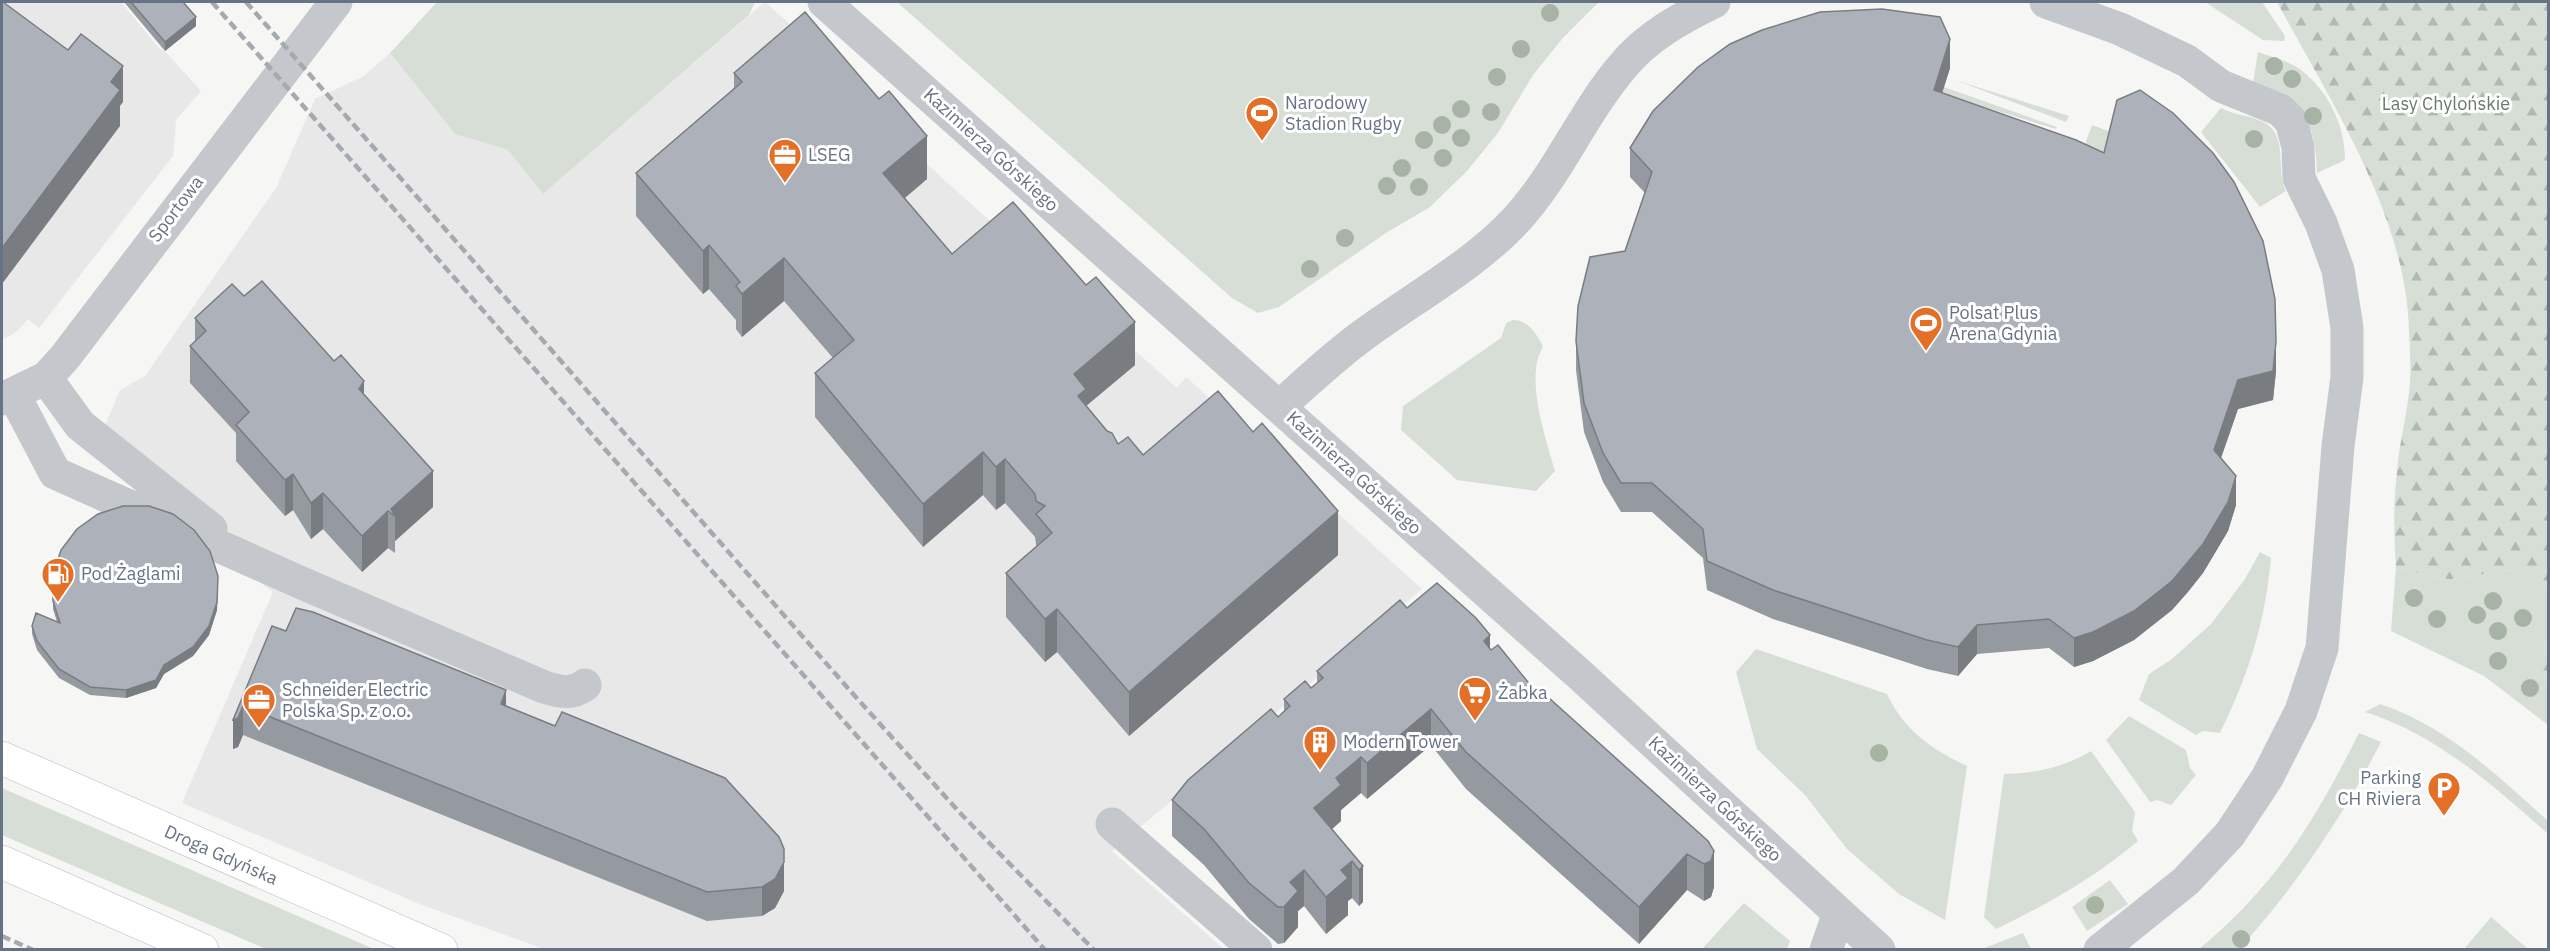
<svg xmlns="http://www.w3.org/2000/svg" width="2550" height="951" viewBox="0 0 2550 951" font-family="'IBM Plex Sans',sans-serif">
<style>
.built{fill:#e7e8e7}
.green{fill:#d7ded5}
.forest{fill:url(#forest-firs)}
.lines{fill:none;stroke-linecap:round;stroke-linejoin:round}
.major-casing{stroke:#b7babf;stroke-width:34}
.minor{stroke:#c4c7cb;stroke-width:33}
.major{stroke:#fff;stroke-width:33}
.rail{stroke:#a5a9b0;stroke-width:4.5;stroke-dasharray:9 4.5;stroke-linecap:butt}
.tree{fill:#a7b3a5}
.wall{fill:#9599a0}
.shaded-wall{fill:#797d82}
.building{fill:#adb2ba;stroke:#797d82;stroke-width:1.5}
.labels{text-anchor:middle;stroke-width:6;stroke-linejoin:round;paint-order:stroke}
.poi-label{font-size:18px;fill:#667285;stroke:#fff;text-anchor:start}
.park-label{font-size:18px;fill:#667c65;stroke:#fff}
.street-label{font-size:18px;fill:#667285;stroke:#fff}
</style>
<defs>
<pattern id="forest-firs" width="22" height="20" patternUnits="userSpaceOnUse" patternTransform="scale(1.5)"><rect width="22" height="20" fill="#d7ded5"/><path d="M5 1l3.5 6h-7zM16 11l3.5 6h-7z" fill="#b2b8b2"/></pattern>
</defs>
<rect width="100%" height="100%" fill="#f6f7f4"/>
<path class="built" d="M2,2H121L159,48L165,51L201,91L176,120L173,156L39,328L28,319L16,332L2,340Z
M765,2L834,62L826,74L1177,388L1186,377L1422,589L1112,851L1224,949H544L422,905L182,803L273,592L80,446L106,423L120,390L145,376L276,188L315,99L364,76L390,53L455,134L508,150L543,194Z"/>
<path class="green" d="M437,2H755L749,15L543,194L508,150L455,134L390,53Z
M897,2H1599L1562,39L1533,75L1498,133L1467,171L1430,207L1386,233L1279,307L1258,313L1232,298Z
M2205,2H2262L2285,36L2284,41L2263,40Z
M2258,52C2272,57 2289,61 2301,70C2329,92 2345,125 2345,160L2317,173C2316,122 2303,99 2253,83Z
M1955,80L2069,116L2066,122Z
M1944,87L2057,127L2056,129L1942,94Z
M2221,108C2235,116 2252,115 2265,123C2289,137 2275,170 2286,191L2260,207L2201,132Z
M2092,125L2116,134L2104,182L2076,169Z
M1513,320C1528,320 1537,334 1543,347C1524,377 1546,439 1555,471L1536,491L1457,480L1401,430L1403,406L1501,338L1506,323Z
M2260,552L2271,558C2265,623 2249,674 2220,733L2203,731L2196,735L2139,700L2149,674L2172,659L2211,624L2245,579Z
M2396,568C2413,571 2434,579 2451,579C2490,577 2513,557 2548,586V644L2534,665L2548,682V725L2484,676L2391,631Z
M1756,649L1887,694C1904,730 1931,749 1967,766L1945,920L1899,894L1847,849L1805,795L1757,749L1736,672Z
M2380,704C2445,725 2498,776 2548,821V834C2494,786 2436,734 2365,712Z
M2129,716L2186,750L2190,768L2196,775L2171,805L2157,800L2150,802L2106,740Z
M2359,733L2381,742C2342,818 2296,886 2239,949H2199C2277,884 2314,822 2359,733Z
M2091,751L2135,812L2132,831L2138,841C2094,878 2048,904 1996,929L1984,917L2004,774C2036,773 2063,768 2091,751Z
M2,788L374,949H266L2,835Z
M2110,880L2128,904L2087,931L2072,907Z
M1744,903L1790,941L1787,949H1702Z
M2491,917L2528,949H2464Z
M2023,933L2031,949H1982Z"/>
<path class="forest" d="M2277,2H2548V586C2513,557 2490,577 2451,579C2434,579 2413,571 2396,568C2394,535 2393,504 2397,472C2399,442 2408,412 2410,382C2411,366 2410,349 2409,332C2407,216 2330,101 2277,2Z
M2548,644V682L2534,665Z"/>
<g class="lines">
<g class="major-casing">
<path id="major" d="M2,758L441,950
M2,862L202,950"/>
</g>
<path class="minor" d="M824,2L1579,674L1879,950
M2046,2L2120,29L2187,61L2221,86L2280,110L2291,121L2298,147L2299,178L2321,223L2338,270L2347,328V377L2338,446L2322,648L2301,711L2267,778L2230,834L2186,881L2100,950
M46,378L80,425L211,529
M14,395L55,473L304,584L544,687C560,692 572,695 585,685
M2,399L46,378L65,357L336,2
M1279,407C1307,382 1335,355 1366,333C1414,298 1475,264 1515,221C1558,175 1582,114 1622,67C1646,37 1681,18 1714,2
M1112,824L1256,950
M1826,950L1839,913"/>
<use href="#major" class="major"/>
<path class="rail" d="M212,2L1045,950
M246,2L854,695L961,814L1094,950
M2,936L33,950"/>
</g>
<g class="tree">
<circle cx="1550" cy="13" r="9"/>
<circle cx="1521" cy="49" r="9"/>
<circle cx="2274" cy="66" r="9"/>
<circle cx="1497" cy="77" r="9"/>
<circle cx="2292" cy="79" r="9"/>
<circle cx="1461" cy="109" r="9"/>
<circle cx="1491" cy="112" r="9"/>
<circle cx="2313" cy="116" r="9"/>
<circle cx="1442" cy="125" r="9"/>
<circle cx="1461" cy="138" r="9"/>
<circle cx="2254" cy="139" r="9"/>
<circle cx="1424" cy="140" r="9"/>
<circle cx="1443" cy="158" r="9"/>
<circle cx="1402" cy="168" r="9"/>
<circle cx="1387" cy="186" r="9"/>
<circle cx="1419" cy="187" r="9"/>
<circle cx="1345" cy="238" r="9"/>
<circle cx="1310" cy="269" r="9"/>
<circle cx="2414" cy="598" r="9"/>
<circle cx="2493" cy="601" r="9"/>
<circle cx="2477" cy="615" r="9"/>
<circle cx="2523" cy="618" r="9"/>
<circle cx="2437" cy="619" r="9"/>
<circle cx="2498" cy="631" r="9"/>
<circle cx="2498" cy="661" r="9"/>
<circle cx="2530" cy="688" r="9"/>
<circle cx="1879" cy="753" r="9"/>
<circle cx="2095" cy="905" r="9"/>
<circle cx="2241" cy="939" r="9"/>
</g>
<path class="wall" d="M124,2H183L196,26L165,51Z
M1950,68L1942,93L2276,371L2273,400L2238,409L2221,458L2236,505L2228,531L2203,573L2172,610L2134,640L2093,661L2074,667L2049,648L1977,654L1958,676L1927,669L1773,619L1707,590L1703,558L1652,512H1621L1603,482L1584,432L1576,370V341L1625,251L1645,193L1630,177V148Z
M734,73L927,179L905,198L952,254L1135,365L1086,406L1118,444L1143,455L1338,555L1129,736L1057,652L1045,662L1006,617V573L1036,547V544L1035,537L1005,503L996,510L983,495L923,547L815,417V373L833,358L784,301L742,337L736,329V320L709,289L703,294L636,216V173L734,88Z
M244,296L364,395L433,507L395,541V553L388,548L362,572L323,529L311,539L293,510L285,516L236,461V433L190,383V346L195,341V318Z
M53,575L218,584L217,610L209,635L193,656L164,674L156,688L126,698L90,695L59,678L37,650L32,634V626L57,622L53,609Z
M1407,608L1490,649L1536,692L1708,841L1714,887L1711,897L1704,901L1687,890L1639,944L1466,789L1431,745L1367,799L1361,793L1341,810V821L1332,829L1363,866V902L1359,906L1352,898L1348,901V915L1326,934L1304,906L1298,911V927L1284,943L1278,944L1249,919L1204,865L1172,836V800L1278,717L1284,712V699L1311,688L1317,683V671Z
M286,631L506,706L784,891L775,908L762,916L707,921L243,735L238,747L233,749V720Z"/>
<path class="shaded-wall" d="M196,17V26L165,51V42Z
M1950,39V68L1934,119V90Z
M123,66V102L120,106V126L2,284V248L111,82Z
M927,136V179L883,216V173Z
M709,245V289L703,294V251Z
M784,258V301L742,337V294Z
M1135,322V365L1086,406L1078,440L1074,374Z
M2276,342V371L2273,400L2238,409L2214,478V450L2238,380Z
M364,381V417L359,389Z
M983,452V495L923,547V504Z
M1005,459V503L996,510V467Z
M433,471V507L395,541V516L391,509Z
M293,474V510L285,516V480Z
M2236,476V505L2228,531L2203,573L2188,592L2172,610L2134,640L2093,661L2074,667V638Z
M323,493V529L311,539V503Z
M388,511V548L362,572V536Z
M1338,511V555L1129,736V692Z
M218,576L217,610L209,635L193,656L164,674L156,688L126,698V690L164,665Z
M1057,609V652L1045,662V619Z
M1977,625V654L1958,676V647Z
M1490,635V672L1484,641Z
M506,690V719L501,704Z
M243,706V735L238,747L233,749V720Z
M1431,709V745L1367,799V763Z
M1361,757V793L1341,810V821L1314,845V808L1336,778Z
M784,849V891L775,908L762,916V887Z
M1714,851V887L1711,897L1704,901V864Z
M1687,854V890L1639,944V907Z
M1352,861V898L1348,901V915L1326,934V897L1341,870Z
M1363,866V902L1359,906V870Z
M1304,870V906L1298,911V927L1284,943V907L1290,882Z"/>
<path class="building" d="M3,2L68,50L81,34L123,66L111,82L120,90L2,248V4Z
M131,2H183L196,17L165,42Z
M1882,9L1940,17L1950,39L1934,90L2076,140L2104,153L2117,100L2140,90L2173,113L2213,153L2234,182L2263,241L2275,299L2276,342L2273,371L2238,380L2214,450L2236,476L2228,502L2203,544L2172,581L2134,611L2093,632L2074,638L2049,619L1977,625L1958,647L1927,640L1773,590L1707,561L1703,529L1652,483H1621L1603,453L1584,403L1576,341L1578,306L1590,257L1625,251L1652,172L1630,148L1653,111L1698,67L1730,44L1762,30L1820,12Z
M805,12L879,99L889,91L927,136L883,173L952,254L1013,202L1086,285L1096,277L1135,322L1074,374L1086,389L1078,396L1107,431L1112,433L1118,444L1128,437L1143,455L1218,391L1253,432L1262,423L1338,511L1129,692L1057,609L1045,619L1006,573L1052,533L1036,514L1045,506L1036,501L1035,494L1005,459L996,467L983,452L923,504L815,373L854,340L784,258L742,294L736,286L740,282L709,245L703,251L636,173L742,82L734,73Z
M262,281L334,361L341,355L364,381L359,389L433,471L391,509L395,516L388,511L362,536L323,493L311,503L293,474L285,480L236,425L249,412L190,346L206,331L195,318L232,284L244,296Z
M123,506H149L173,514L194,530L210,551L218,576L217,602L209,626L193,647L164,665L156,680L126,690L90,687L59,669L37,641L32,626L36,613L60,623L53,601V575L61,550L77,529L98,514Z
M1437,583L1476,618L1490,635L1484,641L1491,650L1498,645L1536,692L1539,689L1708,841L1714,851L1711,861L1704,864L1687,854L1639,907L1466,752L1431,709L1367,763L1361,757L1336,778L1341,785L1314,808L1363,866L1359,870L1352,861L1341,870L1348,878L1326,897L1304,870L1290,882L1298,891L1284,907H1278L1249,883L1204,829L1172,800L1188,780L1271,709L1278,717L1290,706L1284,699L1305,681L1311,688L1323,678L1317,671L1400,600L1407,608Z
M296,608L313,612L506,690L501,704L555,726L562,712L725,778L779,837L784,849V862L775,879L762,887L707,892L243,706L238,718L233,720L272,626L286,631Z"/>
<defs>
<g id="stadium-pin" transform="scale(1.725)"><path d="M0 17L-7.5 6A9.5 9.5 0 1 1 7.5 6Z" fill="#e46f27" stroke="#fff"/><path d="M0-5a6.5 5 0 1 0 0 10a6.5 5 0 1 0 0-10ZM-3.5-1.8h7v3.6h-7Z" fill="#fff"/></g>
<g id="office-pin" transform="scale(1.725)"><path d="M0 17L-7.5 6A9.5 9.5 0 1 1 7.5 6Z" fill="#e46f27" stroke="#fff"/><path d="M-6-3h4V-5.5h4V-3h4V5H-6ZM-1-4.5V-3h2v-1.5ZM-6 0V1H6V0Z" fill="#fff"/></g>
<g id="fuel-pin" transform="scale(1.725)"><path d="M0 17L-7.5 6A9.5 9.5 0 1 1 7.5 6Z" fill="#e46f27" stroke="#fff"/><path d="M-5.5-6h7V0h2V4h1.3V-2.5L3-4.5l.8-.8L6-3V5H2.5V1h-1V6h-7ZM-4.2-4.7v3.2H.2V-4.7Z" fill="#fff"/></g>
<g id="supermarket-pin" transform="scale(1.725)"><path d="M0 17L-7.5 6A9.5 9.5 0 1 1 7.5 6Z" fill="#e46f27" stroke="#fff"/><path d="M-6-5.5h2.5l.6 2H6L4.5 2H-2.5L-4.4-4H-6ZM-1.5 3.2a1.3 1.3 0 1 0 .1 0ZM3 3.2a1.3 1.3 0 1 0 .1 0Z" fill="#fff"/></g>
<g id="building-pin" transform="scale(1.725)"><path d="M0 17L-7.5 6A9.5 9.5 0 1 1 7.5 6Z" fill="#e46f27" stroke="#fff"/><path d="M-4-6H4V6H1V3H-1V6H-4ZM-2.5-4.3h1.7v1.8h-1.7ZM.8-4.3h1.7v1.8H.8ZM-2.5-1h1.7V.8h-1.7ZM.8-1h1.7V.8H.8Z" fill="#fff"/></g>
<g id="parking-pin" transform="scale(1.725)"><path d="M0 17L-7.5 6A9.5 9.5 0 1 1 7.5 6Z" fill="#e46f27" stroke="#fff"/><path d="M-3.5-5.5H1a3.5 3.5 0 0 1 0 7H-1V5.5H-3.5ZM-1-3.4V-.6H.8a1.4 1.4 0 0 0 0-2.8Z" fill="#fff"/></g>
</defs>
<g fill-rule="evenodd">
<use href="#stadium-pin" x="1262" y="113"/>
<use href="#office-pin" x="785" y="155"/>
<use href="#stadium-pin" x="1926" y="323"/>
<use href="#fuel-pin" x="58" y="574"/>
<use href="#supermarket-pin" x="1475" y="693"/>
<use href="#office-pin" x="259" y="700"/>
<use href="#building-pin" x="1320" y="742"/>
<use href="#parking-pin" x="2444" y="788"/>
</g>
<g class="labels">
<g class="poi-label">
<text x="1285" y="109">Narodowy<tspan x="1285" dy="21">Stadion Rugby</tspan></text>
<text x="808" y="161">LSEG</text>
<text x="1949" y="319">Polsat Plus<tspan x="1949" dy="21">Arena Gdynia</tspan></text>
<text x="81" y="580">Pod Żaglami</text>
<text x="282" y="696">Schneider Electric<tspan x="282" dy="21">Polska Sp. z o.o.</tspan></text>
<text x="1498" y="699">Żabka</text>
<text x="1343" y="748">Modern Tower</text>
<text x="2421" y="784" text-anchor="end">Parking<tspan x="2421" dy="21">CH Riviera</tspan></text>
</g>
<g class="park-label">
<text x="2446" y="110">Lasy Chylońskie</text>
</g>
<g class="street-label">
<text transform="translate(991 150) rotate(42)" y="6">Kazimierza Górskiego</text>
<text transform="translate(176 209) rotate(-53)" y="6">Sportowa</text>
<text transform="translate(1354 473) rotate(42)" y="6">Kazimierza Górskiego</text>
<text transform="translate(1715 799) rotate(43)" y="6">Kazimierza Górskiego</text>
<text transform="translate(221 855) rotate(24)" y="6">Droga Gdyńska</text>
</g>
</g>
<rect width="2550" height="951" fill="none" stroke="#667285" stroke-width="6"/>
</svg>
